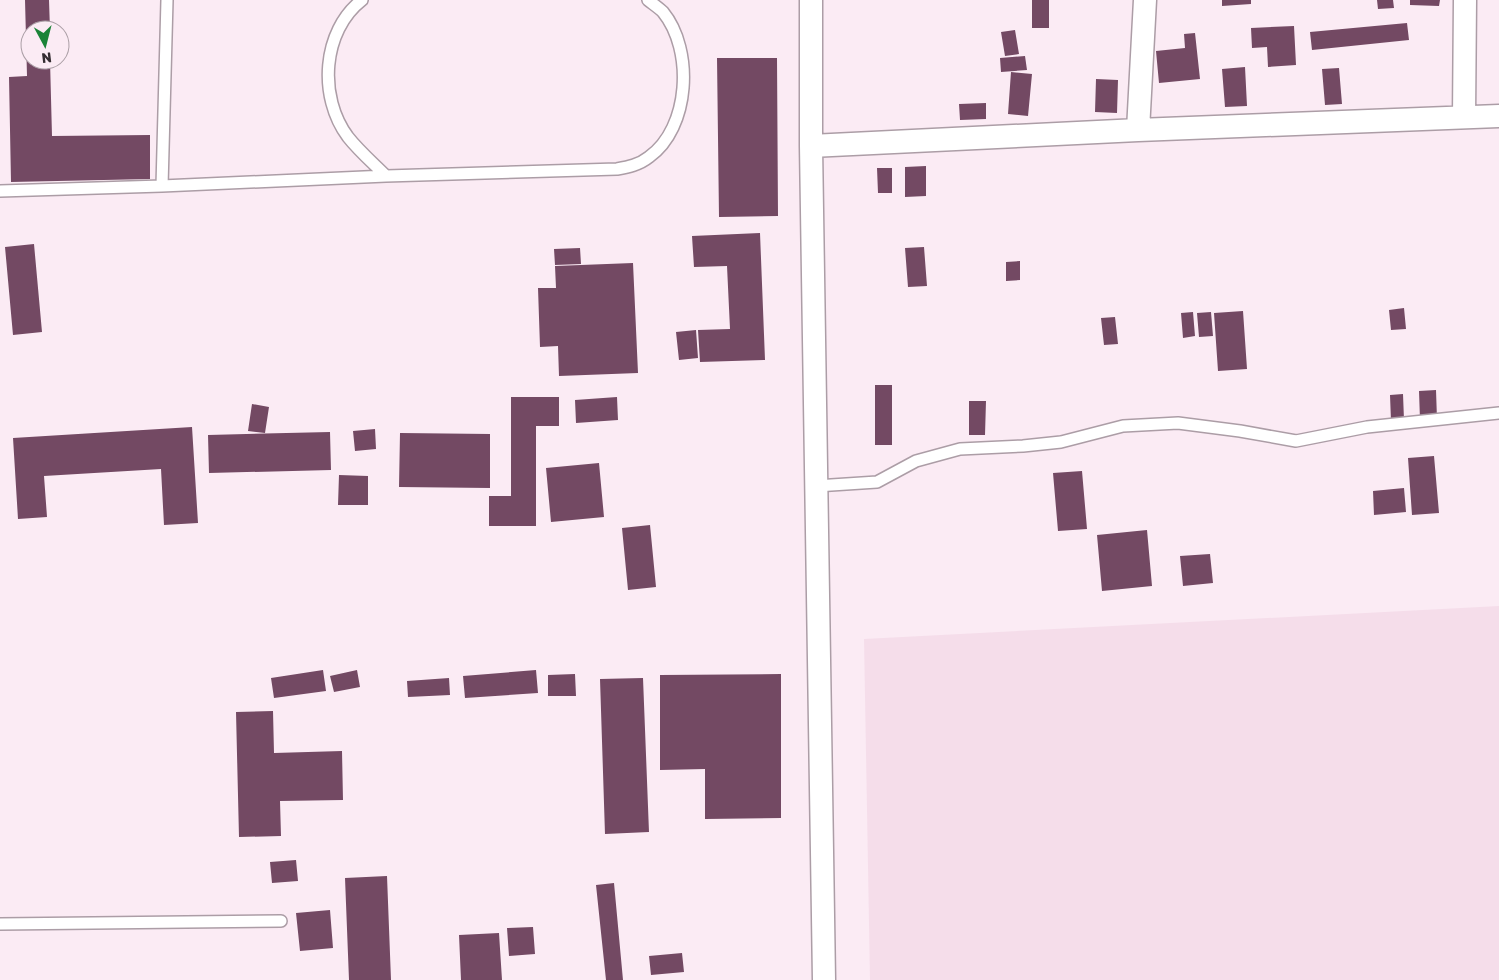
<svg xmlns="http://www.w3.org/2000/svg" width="1499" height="980" viewBox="0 0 1499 980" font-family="Rubik,sans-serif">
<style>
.built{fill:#f5ddea}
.building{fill:#734963}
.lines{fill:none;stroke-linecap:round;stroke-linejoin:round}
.lane-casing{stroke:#ac9da6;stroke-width:14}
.street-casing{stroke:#ac9da6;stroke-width:25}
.lane{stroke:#fff;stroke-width:11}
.street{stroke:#fff;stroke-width:22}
</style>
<rect width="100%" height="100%" fill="#fbebf4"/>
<path class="built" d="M1499,606V980H870L864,639Z"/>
<path class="building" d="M25,0H49L50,30H30V60H50L52,136L150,135V179L11,182L9,77L27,76Z
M1032,0H1049V28H1032Z
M1222,0H1251V4L1222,6Z
M1377,0H1393L1394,8L1378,9Z
M1410,0H1440L1439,6L1410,5Z
M1407,23L1409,40L1312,50L1310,32Z
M1294,26L1296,65L1268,67L1267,47L1252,48L1251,28Z
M1015,30L1019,54L1005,56L1001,32Z
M1195,33L1200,79L1159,83L1156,51L1185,48L1184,34Z
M1025,56L1027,70L1001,72L1000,58Z
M717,58H777L778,216L719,217Z
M1245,67L1247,106L1225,107L1222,69Z
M1339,68L1342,104L1325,105L1322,69Z
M1011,72L1032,74L1028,116L1008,114Z
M1096,79L1118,80L1117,113L1095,112Z
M986,103V119L960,120L959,104Z
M926,166V196L905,197V167Z
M877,168H892V193H878Z
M760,233L765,360L700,362L698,330L730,329L727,266L694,267L692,236Z
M34,244L42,332L13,335L5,247Z
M924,247L927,286L908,287L905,248Z
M580,248L581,264L555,265L554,249Z
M1020,261V280L1006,281V262Z
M633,263L638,373L559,376L558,346L540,347L538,288H556L555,266Z
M1404,308L1406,329L1391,330L1389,310Z
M1243,311L1247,369L1218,371L1214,313Z
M1193,312L1195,336L1183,338L1181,313Z
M1211,312L1213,336L1199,337L1197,313Z
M1115,317L1118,344L1104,345L1101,318Z
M696,330L698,358L679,360L676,332Z
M875,385H892V445H875Z
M1436,390L1437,419L1420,420L1419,391Z
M1403,394L1404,420L1391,421L1390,395Z
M511,397H559V426H536V526H489V496H511Z
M617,397L618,420L576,423L575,400Z
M969,401H986L985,435H969Z
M252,404L269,407L265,433L248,431Z
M192,427L198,523L164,525L161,469L44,476L47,517L18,519L13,438Z
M375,429L376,449L355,451L353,431Z
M330,432L331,470L209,473L208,435Z
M400,433L490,434V488L399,487Z
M1434,456L1439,513L1412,515L1408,458Z
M599,463L604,517L551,522L546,468Z
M1082,471L1087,529L1058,531L1053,473Z
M339,475L368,476V505H338Z
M1404,488L1406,512L1374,515L1373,491Z
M650,525L656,587L628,590L622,528Z
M1147,530L1152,586L1102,591L1097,535Z
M1210,554L1213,583L1183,586L1180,556Z
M323,670L326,691L274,698L271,678Z
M357,670L360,687L334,692L330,676Z
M536,670L538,693L465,698L463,676Z
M575,674L576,696H548V675Z
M781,674V818L705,819V769L660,770V675Z
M449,678L450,695L408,697L407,681Z
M643,678L649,832L605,834L600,679Z
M273,711L274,753L342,751L343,800L280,801L281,836L239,837L236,712Z
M296,860L298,881L272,883L270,862Z
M387,876L391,980H349L345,878Z
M614,883L623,980H606L596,885Z
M330,910L333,948L300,951L296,913Z
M533,927L535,954L509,956L507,928Z
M499,933L502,980H461L459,935Z
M682,953L684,972L651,975L649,956Z"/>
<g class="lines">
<g class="lane-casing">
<path id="lane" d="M362,0C322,31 318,97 348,137C359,151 373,163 386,176L617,169C628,167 639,165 649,157C690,128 694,50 663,12C659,8 653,4 648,0
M162,186L167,0
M0,191L162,186L386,176
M816,486L877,482L916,461L960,449L1023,446L1061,442L1123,426L1178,423L1240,431L1296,441L1367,427L1499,413
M0,924L281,921"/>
</g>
<g class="street-casing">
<path id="street" d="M811,0V146L824,980
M1464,117L1465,0
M1138,130L1145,0
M811,146L1138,130L1499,116"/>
</g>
<use href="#lane" class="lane"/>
<use href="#street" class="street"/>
</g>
<g transform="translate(45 45) rotate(173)"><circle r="24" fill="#fbebf4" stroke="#ab9fa6"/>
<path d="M0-4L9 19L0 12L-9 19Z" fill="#1b8338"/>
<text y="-8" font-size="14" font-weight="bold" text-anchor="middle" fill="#342d31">N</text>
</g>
</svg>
